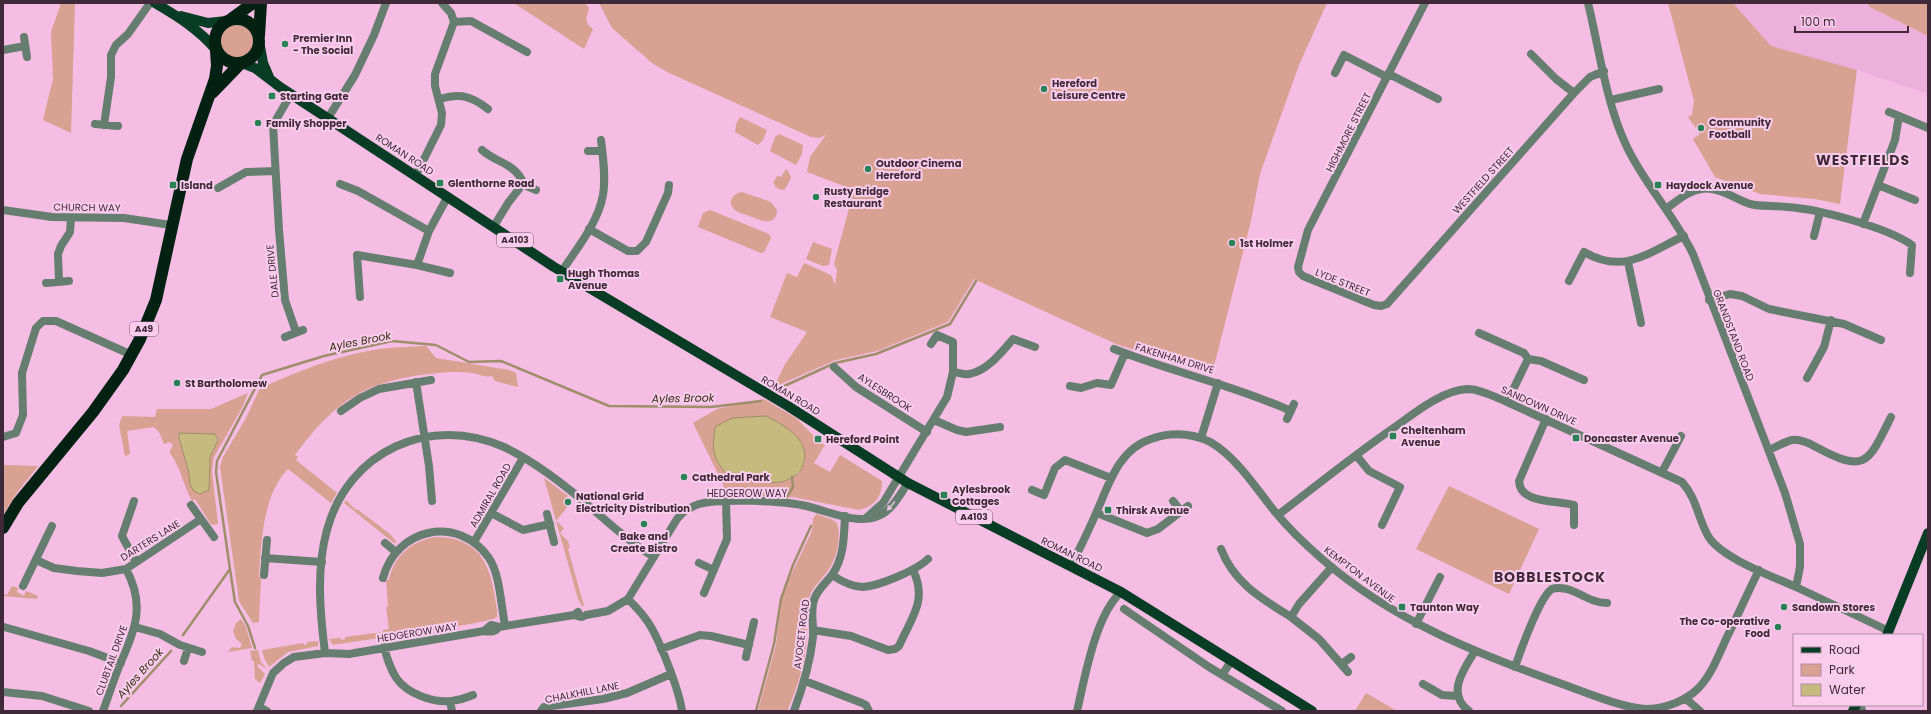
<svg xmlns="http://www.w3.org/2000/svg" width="1931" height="714" viewBox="0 0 1931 714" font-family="Poppins,sans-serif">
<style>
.built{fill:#edafdc}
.green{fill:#d8a191;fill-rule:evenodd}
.water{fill:#c7ba7e;stroke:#9e8f6a}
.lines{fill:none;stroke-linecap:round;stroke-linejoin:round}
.stream{stroke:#9e8f6a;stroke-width:2.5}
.minor{stroke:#667e6f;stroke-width:8}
.major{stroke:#083c24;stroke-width:10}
.highway{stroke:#022112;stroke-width:12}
.oneway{fill:#e5c1da}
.poi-dot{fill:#298156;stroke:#fbcded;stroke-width:1.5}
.labels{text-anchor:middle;stroke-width:4;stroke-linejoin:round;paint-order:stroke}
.shield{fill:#fbcded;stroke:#785b70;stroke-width:1}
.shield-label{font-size:9px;font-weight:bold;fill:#402a3a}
.poi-label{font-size:10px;font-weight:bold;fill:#402a3a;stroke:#fbcded;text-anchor:start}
.street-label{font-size:10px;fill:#402a3a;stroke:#fbcded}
.water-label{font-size:11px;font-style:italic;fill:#342e12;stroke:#fbcded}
.district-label{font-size:14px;font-weight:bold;letter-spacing:1px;fill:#402a3a;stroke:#fbcded}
</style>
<rect width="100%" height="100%" fill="#f5bce4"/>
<path class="built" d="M1733,3H1867L1870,7L1928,36V94L1857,70L1771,46Z"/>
<path class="green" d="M61,3H75L71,133L43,120L53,79L51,32Z
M514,3H585L589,8L586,19L588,25L593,29L584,49Z
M599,3H1327L1299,65L1260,174L1251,221L1212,374L1116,344L974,279L948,322L877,351L836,360L774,387L784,366L807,332L770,317L787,273L797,277L804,263L831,275L835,285L837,270L834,264L851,201L850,192L844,186L807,172L810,157L826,135L819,138L811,137L667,72L652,63L612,28Z
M1668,3H1733L1771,46L1857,70L1840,204L1815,199L1760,194L1715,177L1693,139L1700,134L1688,117L1692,115L1694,101Z
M1867,3H1928V36L1870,7Z
M219 41a17 17 0 1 1 34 0a17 17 0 1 1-34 0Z
M740,117L767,130L763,140L758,145L735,132L736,124Z
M779,134L803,145L802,154L796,165L770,151L775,137Z
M786,169L788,171L791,178L785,189L782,190L775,187V184L773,183L777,176L781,177Z
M742,192L771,202L777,210C776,228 760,220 749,216C745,214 738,213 735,210C726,203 733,193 742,192Z
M710,210L769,234L771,238L764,252L761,253L698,227L703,213Z
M813,242L832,249L829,265L823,266L806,259Z
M426,346L436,358L509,370L516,373L518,387L495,381L492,376C486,377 483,376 477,374C469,372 457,372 450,372C373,378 341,393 295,455L298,457L296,460L337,493L331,503L288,469C263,494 261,542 259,577H261L259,622L253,623L239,601L220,467L223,457L246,418L260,388C295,373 330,358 368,351C387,347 406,347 426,346Z
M248,393L242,408L214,457L212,471L218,524L213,525L210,523L195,499L192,501C183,485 181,468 170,453V450L173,446L170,442L164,444L159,432L154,427L127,431L130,454L125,456L119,425L122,416L155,417L157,409H211Z
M764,399L796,418L815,437L814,439L825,445L814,463L830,472L840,455L882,481C882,498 874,506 859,510L793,497L726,496L723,484L693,423L717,409ZM805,461C803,465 801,472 798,474C777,489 749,479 726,474Z
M3,465L38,466L16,494L3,515Z
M544,478L568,496L563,502L568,506L556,521L564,528L560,533L568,541L570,548L568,549L584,606H582L578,599Z
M1449,486L1539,529L1509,594L1416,549Z
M346,500L356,510L357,509L390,534L397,543H394L344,503Z
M816,514L831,519L837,523C842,538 836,560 827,572C819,582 812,588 808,600C804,611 807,622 807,634C806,660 798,687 787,711H758L776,645L782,599L791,575L812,531L813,519Z
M435,537C473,537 488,557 494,592C495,600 498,610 497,617C490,624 354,641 333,645L329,639L341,638V640L345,639V637L383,632V630L389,629L386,607H388L386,580H389C394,556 410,542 435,537Z
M12,586L18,588L17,592L24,596L26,591L38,596L37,599L3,596V594L7,595Z
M241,619L246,627L252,648L228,652L232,647L240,648L242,644L236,639L233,631L236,623Z
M318,641V646L288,652L269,667L264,658L262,650L303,643L304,645L307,644V642Z
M258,650L261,662L267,669L259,664L257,666L265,674L260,683L255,679L254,661H252L250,651Z
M1366,693L1397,711H1355Z"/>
<path class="water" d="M766,416C787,427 815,442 801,470C798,475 787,481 781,482C763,484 744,478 726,474C712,455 712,451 715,427L732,418Z
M179,433L215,434L218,440L210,457L209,490L200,494L194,491L190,485L189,473L179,438Z"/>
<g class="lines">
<path class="stream" d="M782,387L835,363L876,354L950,324L976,281
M787,497L793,487L792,477
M230,569L235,602L248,626L255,648
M183,635L230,569L216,472L217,461L262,375L324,356L392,341L436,345L469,362L501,361L609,406L711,407L761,401
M121,706L171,651
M756,711L774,644L781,599L793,565L811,526"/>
<path class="minor" d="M1425,3L1308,230L1298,267L1299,272L1303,276L1374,305L1381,306L1387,304L1574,93L1590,77L1604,71
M1588,3C1599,48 1606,103 1626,145C1644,184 1675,216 1693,254L1785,493L1800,544V567L1796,587L1889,631
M454,22L471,21L527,52
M24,37L27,57
M3,50L25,46
M1531,54L1556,79L1574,93
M1335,73L1344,55L1387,77
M1389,74L1438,99
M291,94L273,125L279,230L285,300L296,332
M440,99C461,93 471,96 488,109
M1611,100L1659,89
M1889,112L1899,116
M328,118L355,75L374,35L386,3
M95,124L118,126
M104,125L111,77V55L116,45L128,34L150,3
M482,150C495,162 513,163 522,180L519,189L508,203L494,226
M588,151H602
M416,175L441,125L442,113L435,86V74L454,22L451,13L442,3
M340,184L358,191L429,231
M522,184L536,190
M1878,185L1915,200
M218,188L246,172L275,171
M1667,208C1677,201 1688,191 1701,189C1718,186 1735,199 1750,204C1762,207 1775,205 1787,207C1819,209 1886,227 1912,245L1910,273
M3,210L52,217L124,218L171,225
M1863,224L1895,140L1899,116L1928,128
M589,229L628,251H637L646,242L668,193L669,185
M1814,236L1820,212
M1628,262L1641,323
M417,265L450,273
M562,271C577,248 598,223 603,195C606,178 603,157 601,140
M1569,281L1584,252C1624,275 1647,253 1684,236
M59,282L58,254L61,246L70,232L71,218
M46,283L69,281
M360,297L357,255L417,265L429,231L448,196
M1709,300L1730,294L1742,296L1769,309L1844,324L1881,340
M1479,333L1524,353L1528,359L1541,361L1584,380
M285,337L303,330
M1114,349C1172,372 1233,385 1291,411
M834,367L856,387L927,432
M953,372C958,372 964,375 969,374C987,371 1002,352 1013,339L1035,347
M1807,378L1824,347L1831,320
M416,382L429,466L432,501
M1070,386L1081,388L1097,383L1111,385L1125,353
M1507,402L1528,359
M341,411L360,398L379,389L431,380
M1287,419L1294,404
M1546,419L1519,481C1520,504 1556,500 1574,505V525
M934,420L957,430L966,432L1000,427
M3,437L16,433L23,415L22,373L36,328L43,321H56L132,355
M1201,438L1218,383
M1769,450C1776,447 1784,442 1792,440C1800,439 1809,443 1816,447C1866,474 1868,463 1891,417
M1356,455L1369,471L1400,487L1382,525
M1662,472L1681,436
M1032,490L1044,495L1055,468L1065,460L1111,478
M134,501L122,536L136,562
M1173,501L1181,511
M191,505L214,537
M491,513L523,530L550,524
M1097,513L1147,533L1158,529L1188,506
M547,514L554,542
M1278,515C1316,486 1353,456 1392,429C1412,415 1442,390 1467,389C1480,389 1495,397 1507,402L1682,482C1697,499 1697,515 1707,534C1718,557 1772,576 1796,587
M866,518L883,503L947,397L953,372V342L937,335L931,344
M474,542L523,458
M385,543L396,552
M1221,549C1234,583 1262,599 1291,617
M265,558L322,562
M36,560L54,568L77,571L102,573L126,569L201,519
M699,563L714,570
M1071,566C1080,548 1089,530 1097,511C1109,484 1119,449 1151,439C1173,431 1199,433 1218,447C1241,464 1258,491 1276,513C1290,530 1306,545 1322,559C1393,621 1478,654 1565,685C1587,693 1623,708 1646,709C1662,709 1680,703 1693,693C1710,680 1718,656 1727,637C1738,615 1748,592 1759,570
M1332,567L1299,604L1291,617L1319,639L1348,672
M264,575L267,540
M832,575C841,581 852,587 863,587C879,586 917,570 928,559
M383,578C396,528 458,514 489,558C500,574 501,606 505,625
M23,586L52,526
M704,593L727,539L726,501
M628,599C634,605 640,611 645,618C658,634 679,690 682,711
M1124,609L1209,667L1282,711
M574,615L582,617L586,615L608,611L628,599L677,519C683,511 690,507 699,504C719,498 786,501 806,506C828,511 856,525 878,516C892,511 900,494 908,483
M1416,624L1440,577
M4,627L89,651L121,663
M135,627L160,634L180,645L202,652
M813,630L851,636L888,650L895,649L899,646C911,618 928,601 913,570
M484,631L491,625L499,627L574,615L578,612
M384,647C387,658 390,669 397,679C408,694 433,703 452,701C459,700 466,698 473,695
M661,649L700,635L711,636L749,645
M325,653C320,613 316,569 327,530C348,451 430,414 504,447C538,463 569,488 597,513C616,529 633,545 654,557
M746,657L754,622
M184,661L188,648
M1342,664L1351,657
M1515,667C1520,652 1540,596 1552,589C1557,587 1562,588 1567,589C1581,593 1591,603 1607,603
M1222,675L1232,660
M805,681L862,703L866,705L869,711
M1423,684L1442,695L1457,696
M3,692L42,696L89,711
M1685,698L1700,711
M450,701L452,711
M1861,705L1862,711
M259,707L267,711
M103,711C109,695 114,678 121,662C136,628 145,604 126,569
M257,711L273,673L284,663L294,657L325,653L349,654L484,631C491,632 495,632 499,627
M541,711L544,707L603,699L627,693L671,674
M794,711C803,687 810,663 813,637C814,624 810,613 814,600C817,590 825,584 832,575C844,558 844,537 845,516
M1077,711C1085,677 1095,616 1121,592
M1469,711C1446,694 1463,670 1475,651"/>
<path class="major" d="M155,3C177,16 200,30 216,50
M181,16L208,23L226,21
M259,41L263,63L269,77
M242,63L255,68L280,87L554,267L788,406L908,483L1121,592L1312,711
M1887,635L1928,533
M1853,711L1856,705"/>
<path class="highway" d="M215 41a22 22 0 1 1 44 0a22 22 0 1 1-44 0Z
M231,19L253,3
M259,36L261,3
M212,93L241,63
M3,528L18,503L93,412L123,370L140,339L156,300L187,159L215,79L217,66L216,50"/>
</g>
<defs><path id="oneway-solid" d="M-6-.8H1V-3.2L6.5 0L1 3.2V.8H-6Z"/></defs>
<use class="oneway" href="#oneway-solid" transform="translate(891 506) rotate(131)"/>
<g class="poi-dot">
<circle cx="285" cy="44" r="4"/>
<circle cx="1044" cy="89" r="4"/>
<rect x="268" y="92" width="8" height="8" rx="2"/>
<circle cx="258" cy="123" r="4"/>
<circle cx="1701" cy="128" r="4"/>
<circle cx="868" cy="169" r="4"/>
<rect x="436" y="179" width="8" height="8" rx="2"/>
<rect x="169" y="181" width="8" height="8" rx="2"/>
<rect x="1654" y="181" width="8" height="8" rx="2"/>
<circle cx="816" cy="197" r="4"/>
<circle cx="1232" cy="243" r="4"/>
<rect x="556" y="275" width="8" height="8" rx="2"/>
<circle cx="177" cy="383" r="4"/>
<rect x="1389" y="432" width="8" height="8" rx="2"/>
<rect x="1572" y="434" width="8" height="8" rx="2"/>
<rect x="814" y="435" width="8" height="8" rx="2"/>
<circle cx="684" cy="477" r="4"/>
<rect x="940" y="491" width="8" height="8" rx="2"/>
<circle cx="568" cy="502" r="4"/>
<rect x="1104" y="506" width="8" height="8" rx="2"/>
<circle cx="644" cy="524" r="4"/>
<rect x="1398" y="603" width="8" height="8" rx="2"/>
<circle cx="1784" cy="607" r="4"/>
<circle cx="1778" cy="627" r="4"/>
</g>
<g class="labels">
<g class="shield">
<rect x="497" y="233" width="36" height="14" rx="3"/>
<rect x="130" y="322" width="28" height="14" rx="3"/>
<rect x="956" y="510" width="36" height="14" rx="3"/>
</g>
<g class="shield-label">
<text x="515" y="243">A4103</text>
<text x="144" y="332">A49</text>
<text x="974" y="520">A4103</text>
</g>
<g class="poi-label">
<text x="293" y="42">Premier Inn<tspan x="293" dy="12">- The Social</tspan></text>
<text x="1052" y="87">Hereford<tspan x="1052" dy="12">Leisure Centre</tspan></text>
<text x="280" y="100">Starting Gate</text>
<text x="1709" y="126">Community<tspan x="1709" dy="12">Football</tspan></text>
<text x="266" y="127">Family Shopper</text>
<text x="876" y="167">Outdoor Cinema<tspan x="876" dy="12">Hereford</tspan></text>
<text x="448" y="187">Glenthorne Road</text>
<text x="181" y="189">Island</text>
<text x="1666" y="189">Haydock Avenue</text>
<text x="824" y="195">Rusty Bridge<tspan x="824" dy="12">Restaurant</tspan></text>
<text x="1240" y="247">1st Holmer</text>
<text x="568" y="277">Hugh Thomas<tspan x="568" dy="12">Avenue</tspan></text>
<text x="185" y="387">St Bartholomew</text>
<text x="1401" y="434">Cheltenham<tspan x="1401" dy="12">Avenue</tspan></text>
<text x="1584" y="442">Doncaster Avenue</text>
<text x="826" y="443">Hereford Point</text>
<text x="692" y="481">Cathedral Park</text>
<text x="952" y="493">Aylesbrook<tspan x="952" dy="12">Cottages</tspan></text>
<text x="576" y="500">National Grid<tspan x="576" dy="12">Electricity Distribution</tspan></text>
<text x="1116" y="514">Thirsk Avenue</text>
<text x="644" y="540" text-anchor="middle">Bake and<tspan x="644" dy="12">Create Bistro</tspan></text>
<text x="1410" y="611">Taunton Way</text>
<text x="1792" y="611">Sandown Stores</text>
<text x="1770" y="625" text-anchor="end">The Co-operative<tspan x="1770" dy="12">Food</tspan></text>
</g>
<g class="street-label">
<text transform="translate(1348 132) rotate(-63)" y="4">HIGHMORE STREET</text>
<text transform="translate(405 154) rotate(33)" y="4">ROMAN ROAD</text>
<text transform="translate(1483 180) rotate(-48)" y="4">WESTFIELD STREET</text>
<text transform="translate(87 207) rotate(1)" y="4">CHURCH WAY</text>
<text transform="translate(272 271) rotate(-96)" y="4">DALE DRIVE</text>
<text transform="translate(1343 282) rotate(22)" y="4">LYDE STREET</text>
<text transform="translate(1734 335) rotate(69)" y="4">GRANDSTAND ROAD</text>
<text transform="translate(1175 358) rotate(17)" y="4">FAKENHAM DRIVE</text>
<text transform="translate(885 392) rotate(33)" y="4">AYLESBROOK</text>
<text transform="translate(791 395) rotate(31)" y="4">ROMAN ROAD</text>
<text transform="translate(1539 405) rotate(24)" y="4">SANDOWN DRIVE</text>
<text x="747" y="497">HEDGEROW WAY</text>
<text transform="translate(490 495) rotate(-60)" y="4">ADMIRAL ROAD</text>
<text transform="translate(150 540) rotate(-32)" y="4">DARTERS LANE</text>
<text transform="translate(1072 554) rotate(26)" y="4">ROMAN ROAD</text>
<text transform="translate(1360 574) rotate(37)" y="4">KEMPTON AVENUE</text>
<text transform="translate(417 632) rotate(-9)" y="4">HEDGEROW WAY</text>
<text transform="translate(801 634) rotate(-83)" y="4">AVOCET ROAD</text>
<text transform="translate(111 660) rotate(-70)" y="4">CLUBTAIL DRIVE</text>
<text transform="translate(582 692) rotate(-11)" y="4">CHALKHILL LANE</text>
</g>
<g class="water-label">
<text transform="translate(360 341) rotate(-11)" y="4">Ayles Brook</text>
<text transform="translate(683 398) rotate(-1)" y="4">Ayles Brook</text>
<text transform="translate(140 673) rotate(-48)" y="4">Ayles Brook</text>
</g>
<g class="district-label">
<text x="1863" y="165">WESTFIELDS</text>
<text x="1550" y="582">BOBBLESTOCK</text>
</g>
</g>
<rect width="1931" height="714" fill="none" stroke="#402a3a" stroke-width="8"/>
<rect x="1793" y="634" width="130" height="72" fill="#fbcded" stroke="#b08ca5"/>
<rect x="1801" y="647" width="20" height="6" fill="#083c24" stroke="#b08ca5"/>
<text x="1829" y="654" font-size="12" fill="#402a3a">Road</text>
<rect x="1801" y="664" width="20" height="12" fill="#d8a191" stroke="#b08ca5"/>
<text x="1829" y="674" font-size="12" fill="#402a3a">Park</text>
<rect x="1801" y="684" width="20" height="12" fill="#c7ba7e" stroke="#b08ca5"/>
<text x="1829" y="694" font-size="12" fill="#402a3a">Water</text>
<path d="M1795 26v6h113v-6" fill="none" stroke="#402a3a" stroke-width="2"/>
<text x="1801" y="26" font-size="12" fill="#402a3a" stroke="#fbcded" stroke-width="3" paint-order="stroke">100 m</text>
</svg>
